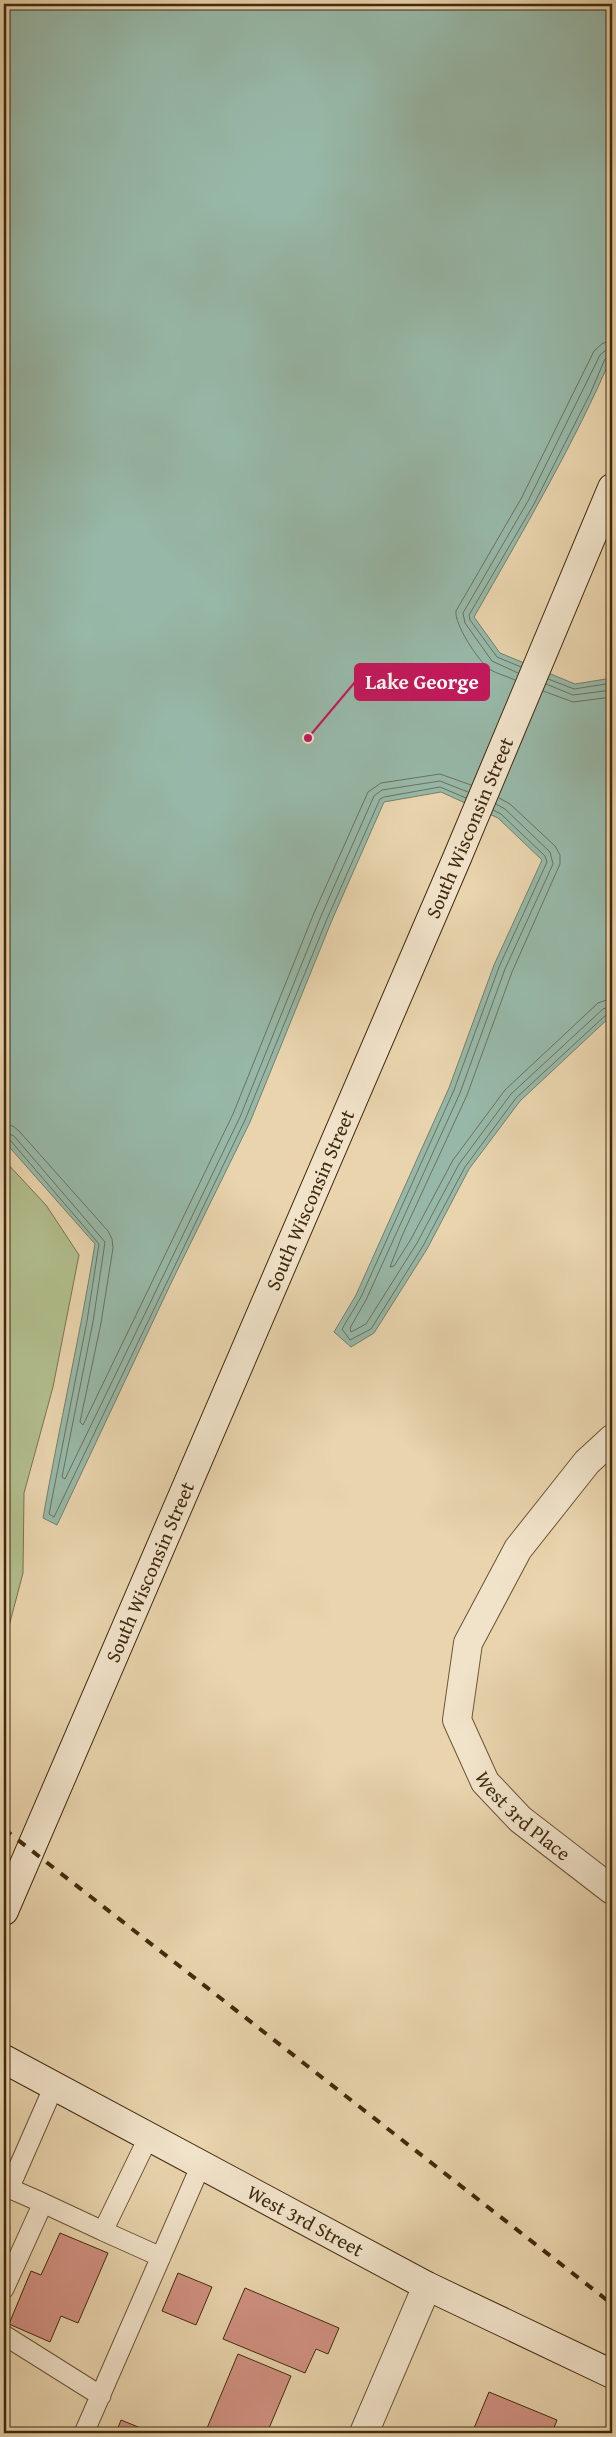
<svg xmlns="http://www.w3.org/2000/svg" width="616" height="2437" viewBox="0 0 616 2437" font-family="'Gentium Book Plus',serif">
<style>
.green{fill:#b2be8d;stroke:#7a744e}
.water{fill:#97b8a8;stroke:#757f6a}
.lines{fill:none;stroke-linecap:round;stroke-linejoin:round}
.shore{stroke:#6c715b;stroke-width:1}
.building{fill:#d19182;stroke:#412a0e}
.lane-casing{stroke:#6b5436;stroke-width:21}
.street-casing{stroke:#6b5436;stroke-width:30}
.secondary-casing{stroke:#412a0e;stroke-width:30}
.lane{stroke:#f1e3ca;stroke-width:19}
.street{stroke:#f1e3ca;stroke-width:28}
.secondary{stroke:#f1e3ca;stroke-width:28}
.rail{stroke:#412a0e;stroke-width:4;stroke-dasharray:9 9;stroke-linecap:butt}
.labels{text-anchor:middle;stroke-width:5;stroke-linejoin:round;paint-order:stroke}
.street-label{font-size:20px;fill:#412a0e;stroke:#f1e3ca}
.leader{fill:none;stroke:#c2185b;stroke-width:2}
.callout-dot{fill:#c2185b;stroke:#f1e3ca;stroke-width:2}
.callout{fill:#c2185b;stroke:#c2185b;stroke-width:2}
.callout-label{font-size:21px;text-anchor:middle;font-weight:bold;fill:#fff}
</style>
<rect width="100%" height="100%" fill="#e9d4ad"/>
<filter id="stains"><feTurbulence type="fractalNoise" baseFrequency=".004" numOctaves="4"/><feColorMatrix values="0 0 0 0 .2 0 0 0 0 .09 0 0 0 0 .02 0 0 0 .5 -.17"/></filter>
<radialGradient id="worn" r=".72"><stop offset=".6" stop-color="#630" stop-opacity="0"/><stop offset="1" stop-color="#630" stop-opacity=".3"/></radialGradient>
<path class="green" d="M4,1160L46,1205L79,1255L53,1387L24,1493L23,1573L4,1645Z"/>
<path class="water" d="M4,4H612V356C573,446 523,531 474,617L500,653L575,684L612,678V1015L520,1101L469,1169L427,1249L374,1333L351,1347L334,1332L356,1295L449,1088L494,965L542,860L498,818L441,792L384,802L332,920L250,1122L172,1281L57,1525L43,1518C59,1427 80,1336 95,1244L4,1141Z"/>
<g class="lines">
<path class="shore" d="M521,667L497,657L470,620L469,615L534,504L590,394L605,359L612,355
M518,673L492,661L465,623L463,613L528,501L600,355L606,350L612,349
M548,679L574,689L612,683
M515,680C507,676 497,674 489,669C478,660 454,624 456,611L522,497L594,351L603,343L612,342
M546,684L573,695L612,690
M543,691L573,702L612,697
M499,798L510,804L555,846L560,855V864L512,972L467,1095L402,1236L390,1267L394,1266L411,1239L453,1160L505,1090L598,1003L612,998
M496,804L505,809L550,852L553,864L505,969L460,1093L366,1300L350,1328L351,1332L366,1324L417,1243L459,1164L511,1094L603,1009L612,1006
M493,810L501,814L545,856L547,862L499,967L454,1090L361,1297L342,1329L350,1340L371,1329L423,1246L465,1167L516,1098L607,1014L612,1012
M4,1125L13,1126L19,1131L108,1231L112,1239L113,1248L101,1323L80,1422L83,1425L233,1114L314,913L368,792L381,783L440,774L471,785
M4,1132L14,1136L105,1242L93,1322L62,1477L65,1479L240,1117L321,916L374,796L382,790L440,781L468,792
M4,1138L10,1140L99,1244L87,1321L49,1514L54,1517L245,1120L327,919L380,799L384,797L440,787L466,798"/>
</g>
<path class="building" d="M4,2224L10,2227L4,2243Z
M60,2233L108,2253L78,2323L61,2316L50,2342L9,2324L31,2271L41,2275Z
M178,2273L212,2287L196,2325L162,2311Z
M245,2288L339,2328L328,2354L316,2349L305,2373L223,2339Z
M238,2354L291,2376L267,2433H205Z
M489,2392L557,2420L552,2433H472Z
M121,2420L153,2433H116Z"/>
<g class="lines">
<g class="lane-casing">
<path id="lane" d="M4,2186L43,2203L4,2289
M9,2189L54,2086
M43,2203L103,2231L149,2136
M103,2231L161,2257
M4,2335L101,2396
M84,2433L201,2165"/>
</g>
<g class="street-casing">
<g id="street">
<path id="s1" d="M612,1439L587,1462L518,1549L468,1643L457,1720L485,1782L520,1819L612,1890"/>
<path d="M364,2433L427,2286"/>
</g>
</g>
<g class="secondary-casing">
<g id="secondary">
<path id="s2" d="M4,1911L457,858L612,488"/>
<path id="s3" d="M4,2059L427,2286L612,2374"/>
</g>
</g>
<use href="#lane" class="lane"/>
<use href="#street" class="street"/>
<use href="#secondary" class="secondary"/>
<path class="rail" d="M4,1829L612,2304"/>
</g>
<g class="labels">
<g class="street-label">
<text dy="7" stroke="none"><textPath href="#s2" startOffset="1179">South Wisconsin Street</textPath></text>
<text dy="7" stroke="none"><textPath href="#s2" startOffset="774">South Wisconsin Street</textPath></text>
<text dy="7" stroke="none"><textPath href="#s2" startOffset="369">South Wisconsin Street</textPath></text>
<text dy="7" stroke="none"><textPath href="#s1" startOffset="448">West 3rd Place</textPath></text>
<text dy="7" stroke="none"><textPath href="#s3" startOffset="342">West 3rd Street</textPath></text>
</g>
</g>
<path class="leader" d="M308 738L355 682"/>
<circle class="callout-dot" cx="308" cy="738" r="5"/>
<rect class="callout" x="355" y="664" width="134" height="36" rx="5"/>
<g class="callout-label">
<text x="422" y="689">Lake George</text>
</g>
<rect width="616" height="2437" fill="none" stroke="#e9d4ad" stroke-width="20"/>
<rect x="5" y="5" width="606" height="2427" fill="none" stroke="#412a0e" stroke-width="2.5"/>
<rect x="10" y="10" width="596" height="2417" fill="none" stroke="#412a0e"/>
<rect width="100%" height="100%" filter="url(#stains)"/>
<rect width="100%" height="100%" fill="url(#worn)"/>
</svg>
